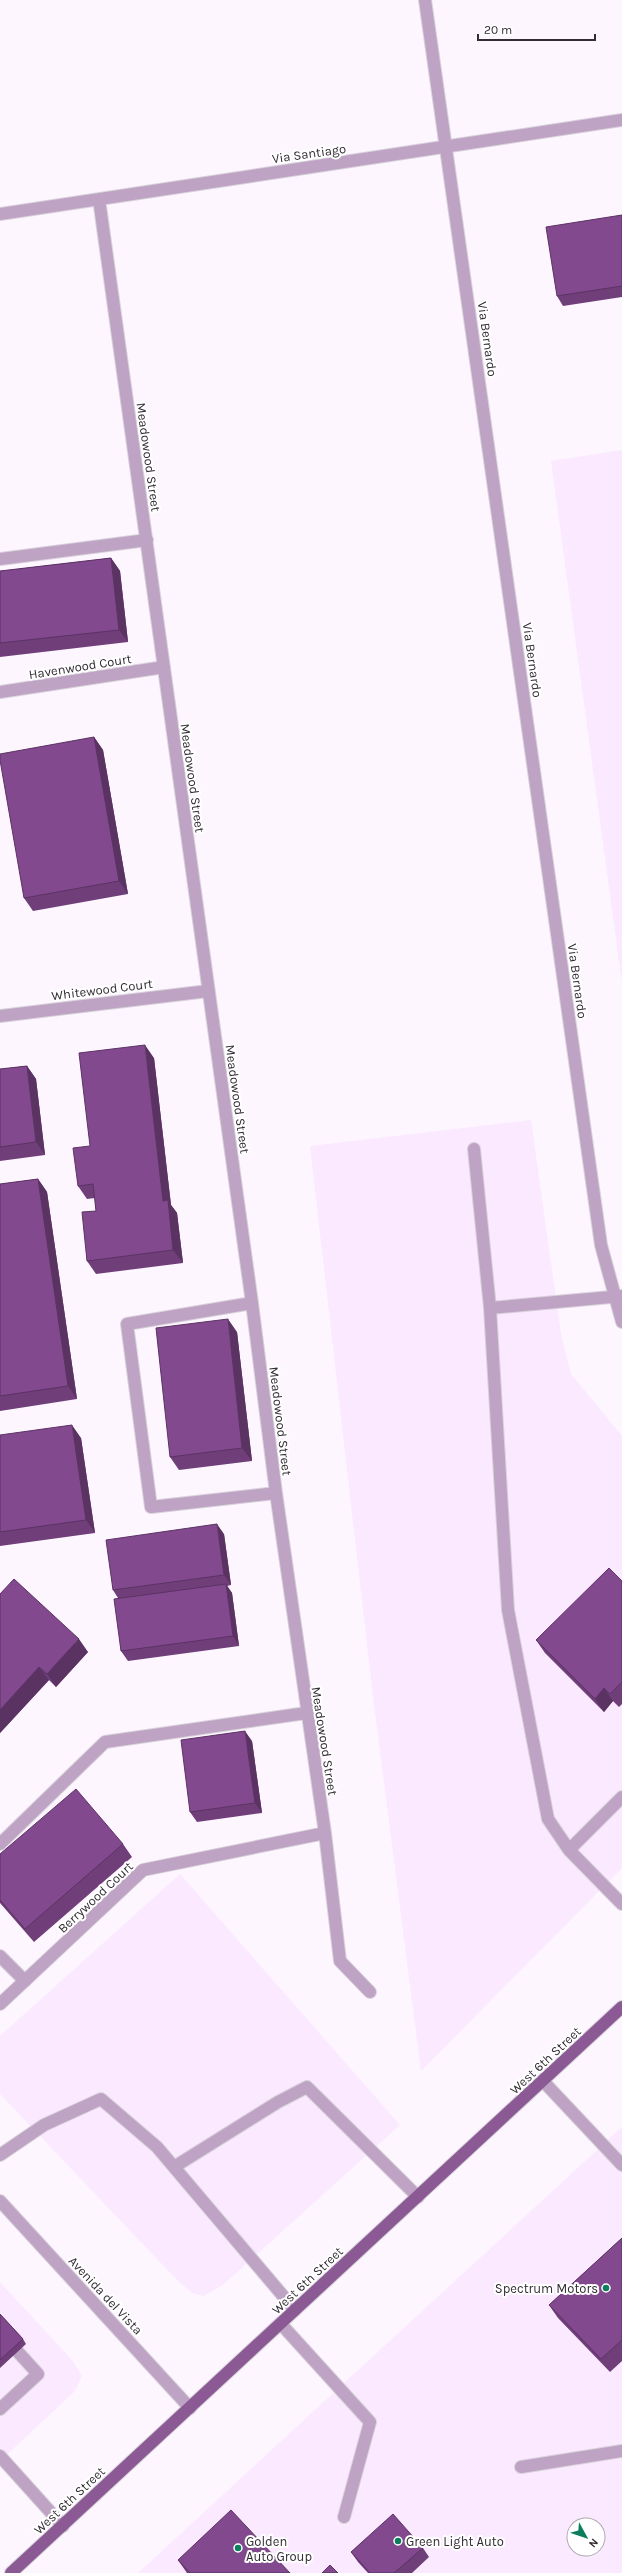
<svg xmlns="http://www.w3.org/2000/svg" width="622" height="2573" viewBox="0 0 622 2573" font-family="Karla,sans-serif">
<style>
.built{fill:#fbe9ff;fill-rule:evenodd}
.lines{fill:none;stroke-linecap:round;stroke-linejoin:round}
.minor-casing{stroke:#d8d2da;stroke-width:14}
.major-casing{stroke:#d8d2da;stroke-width:14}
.minor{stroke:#bea3c4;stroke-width:12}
.major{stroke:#8b5a95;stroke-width:12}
.wall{fill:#703f7a}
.shaded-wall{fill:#5b3363}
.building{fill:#82498e;stroke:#5b3363}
.poi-dot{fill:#0b7f5d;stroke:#fff;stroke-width:1.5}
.labels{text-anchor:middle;stroke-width:4;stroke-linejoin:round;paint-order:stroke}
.street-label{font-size:13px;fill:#322c33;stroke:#fff}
.poi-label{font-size:13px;fill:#322c33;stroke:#fff;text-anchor:start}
</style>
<rect width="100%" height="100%" fill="#fdf6ff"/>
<path class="built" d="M622,450V983L551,461Z
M531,1120L561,1334L571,1374L622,1436V1868L421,2071L373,1697L310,1146Z
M180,1874L400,2125L223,2285L204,2296L192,2293L177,2280L0,2094V2036Z
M622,2127V2573H138ZM574,2525H598V2549H574Z
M0,2282L72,2360L82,2376L75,2391L0,2461Z"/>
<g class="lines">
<g class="minor-casing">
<path id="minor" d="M425,0L601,1245L622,1322
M99,199L252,1303L276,1493L325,1833L340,1961L370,1992
M0,214L622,120
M0,559L147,540
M0,692L164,667
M0,1016L208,991
M474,1149L490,1308L508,1610L548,1819L569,1850L622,1797
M252,1303L127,1324L151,1507L276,1493
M490,1308L622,1296
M0,1844L105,1742L306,1713
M569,1850L622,1904
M0,1956L25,1981
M0,2004L143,1870L325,1833
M543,2081L622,2165
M0,2155L44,2125L101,2099L157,2147L295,2310
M174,2167L278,2102L307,2087L418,2197
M0,2201L190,2408
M281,2324L370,2422L344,2517
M0,2409L38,2374L18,2352
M0,2456L63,2526
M521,2467L622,2451"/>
</g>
<g class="major-casing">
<path id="major" d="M11,2573L622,2007"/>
</g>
<use href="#minor" class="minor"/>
<use href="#major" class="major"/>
</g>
<path class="wall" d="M622,215V297L563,306L557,296Z
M111,558L120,571L128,642L0,657V571Z
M94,737L103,750L128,894L33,911L24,898Z
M154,1058L171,1205L177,1213L183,1263L96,1274L87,1261L96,1211L95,1198L87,1199L78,1186L90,1146Z
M27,1066L36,1079L45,1155L0,1161V1069Z
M38,1179L47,1192L77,1399L0,1411V1184Z
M237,1332L252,1461L179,1470L170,1457Z
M0,1435L81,1438L95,1533L0,1546Z
M224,1534L231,1585L227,1586L232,1593L239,1646L128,1661L121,1651L118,1598L113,1590Z
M622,1581V1704L619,1707L613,1701L604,1712L545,1653L536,1640Z
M0,1594L88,1652L56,1687L49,1680L0,1733Z
M252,1741L262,1813L197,1822L190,1812Z
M123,1844L132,1857L34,1942L0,1903V1854Z
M622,2238V2361L610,2372L558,2318L549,2305Z
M0,2314L23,2339L26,2344L0,2368Z
M423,2548L429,2557L412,2573H368L358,2562L351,2552Z
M178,2560L290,2573H187Z"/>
<path class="shaded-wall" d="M111,558L120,571L128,642L119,630Z
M94,737L103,750L128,894L119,881Z
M145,1045L154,1058L171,1205L177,1213L183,1263L173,1250L163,1201Z
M27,1066L36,1079L45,1155L36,1142Z
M38,1179L47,1192L77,1399L68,1386Z
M228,1319L237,1332L252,1461L242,1448Z
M72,1425L81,1438L95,1533L86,1520Z
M217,1524L224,1534L231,1585L224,1575Z
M226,1584L232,1593L239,1646L233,1636Z
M79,1639L88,1652L56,1687L47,1674Z
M39,1667L49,1680L0,1733V1710Z
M604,1688L613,1701L604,1712L595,1699Z
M245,1731L252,1741L262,1813L255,1803Z"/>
<path class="building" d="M622,215V286L557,296L546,227Z
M111,558L119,630L0,643V571Z
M94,737L119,881L24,898L0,760V754Z
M145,1045L163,1201L168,1200L173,1250L87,1261L82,1212L96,1211L93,1184L78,1186L73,1148L90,1146L79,1053Z
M27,1066L36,1142L0,1147V1069Z
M38,1179L68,1386L0,1396V1184Z
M228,1319L242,1448L170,1457L156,1328Z
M72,1425L86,1520L0,1532V1435Z
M217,1524L224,1575L113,1590L106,1540Z
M609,1568L622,1581V1682L610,1694L604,1688L595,1699L536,1640Z
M14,1579L79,1639L47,1674L39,1667L0,1710V1594Z
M226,1584L233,1636L121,1651L114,1599Z
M245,1731L255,1803L190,1812L181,1740Z
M76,1789L123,1844L25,1929L0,1900V1854Z
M622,2238V2340L601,2359L549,2305Z
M0,2314L23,2339L0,2360Z
M231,2510L290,2573H190L178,2560Z
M393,2514L423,2548L394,2573H370L351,2552Z
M330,2565L338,2573H322Z"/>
<g class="poi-dot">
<circle cx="606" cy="2288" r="4"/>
<circle cx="398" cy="2541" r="4"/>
<circle cx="238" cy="2548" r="4"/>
</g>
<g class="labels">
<g class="street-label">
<text transform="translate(309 153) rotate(-8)" y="5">Via Santiago</text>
<text transform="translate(488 339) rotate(82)" y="5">Via Bernardo</text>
<text transform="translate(149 457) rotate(82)" y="5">Meadowood Street</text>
<text transform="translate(533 660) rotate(82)" y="5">Via Bernardo</text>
<text transform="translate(80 666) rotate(-9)" y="5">Havenwood Court</text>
<text transform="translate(193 778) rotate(82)" y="5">Meadowood Street</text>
<text transform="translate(578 981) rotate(82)" y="5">Via Bernardo</text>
<text transform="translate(102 989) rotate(-7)" y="5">Whitewood Court</text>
<text transform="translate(238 1099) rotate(82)" y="5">Meadowood Street</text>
<text transform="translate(281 1421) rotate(83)" y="5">Meadowood Street</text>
<text transform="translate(325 1741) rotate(81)" y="5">Meadowood Street</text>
<text transform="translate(95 1897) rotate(-43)" y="5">Berrywood Court</text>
<text transform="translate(545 2060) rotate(-43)" y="5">West 6th Street</text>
<text transform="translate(307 2280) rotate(-43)" y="5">West 6th Street</text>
<text transform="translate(106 2295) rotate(47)" y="5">Avenida del Vista</text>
<text transform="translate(69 2500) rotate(-43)" y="5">West 6th Street</text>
</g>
<g class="poi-label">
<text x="598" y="2293" text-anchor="end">Spectrum Motors</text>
<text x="246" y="2546">Golden<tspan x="246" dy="15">Auto Group</tspan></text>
<text x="406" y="2546">Green Light Auto</text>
</g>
</g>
<g transform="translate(586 2537) rotate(130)"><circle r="19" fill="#ffffff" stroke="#adabad"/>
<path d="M0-3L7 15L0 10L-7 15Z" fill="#0b7f5d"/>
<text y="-6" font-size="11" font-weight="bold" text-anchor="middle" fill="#322c33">N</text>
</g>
<path d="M478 34v6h117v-6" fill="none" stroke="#322c33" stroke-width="2"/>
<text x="484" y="34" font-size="12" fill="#322c33" stroke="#ffffff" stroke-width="3" paint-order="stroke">20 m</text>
</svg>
